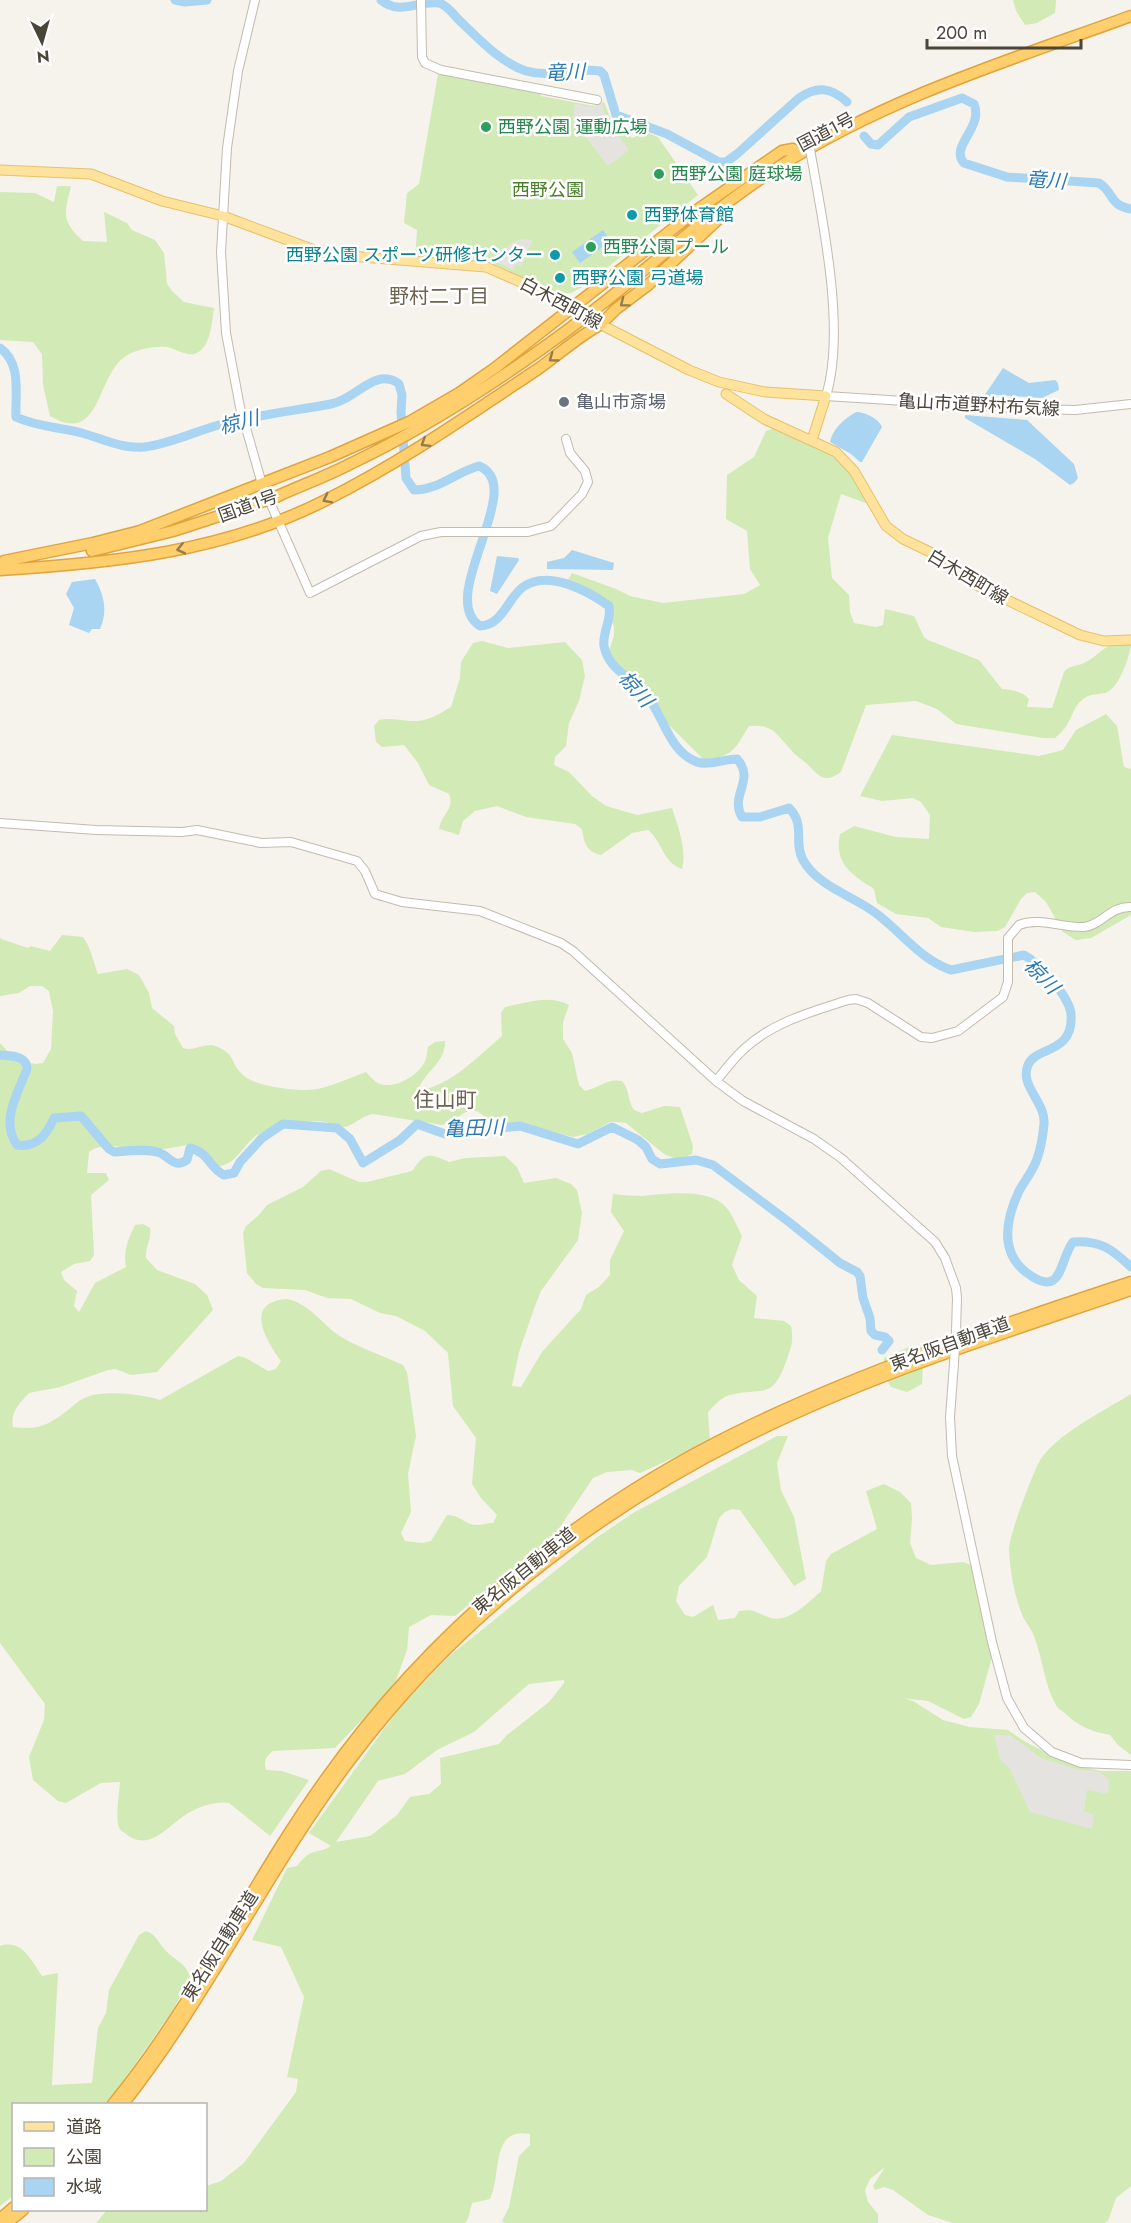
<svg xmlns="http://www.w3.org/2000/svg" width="1131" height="2223" viewBox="0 0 1131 2223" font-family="Jost,'Noto Sans JP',sans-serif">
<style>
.green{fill:#d2eab5;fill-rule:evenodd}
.parking{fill:#e5e3e0}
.water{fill:#a9d4f2}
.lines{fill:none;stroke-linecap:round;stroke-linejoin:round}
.river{stroke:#a9d4f2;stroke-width:9}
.minor-casing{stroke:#c2bbae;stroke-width:10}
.major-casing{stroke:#e6c16a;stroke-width:11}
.highway-casing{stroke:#e0a43c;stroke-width:13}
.minor{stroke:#fff;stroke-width:8}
.major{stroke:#ffe39c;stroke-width:9}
.highway{stroke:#ffcf6e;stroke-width:10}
.minor-bridge-casing{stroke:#c2bbae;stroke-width:10;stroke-linecap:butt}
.major-bridge-casing{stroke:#e6c16a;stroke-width:11;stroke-linecap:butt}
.highway-bridge-casing{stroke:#e0a43c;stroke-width:13;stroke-linecap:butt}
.minor-bridge{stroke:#fff;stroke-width:8}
.major-bridge{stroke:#ffe39c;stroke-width:9}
.highway-bridge{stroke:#ffcf6e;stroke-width:10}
.oneway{stroke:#937c4e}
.leisure-dot{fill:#2e9e5b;stroke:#fff;stroke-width:2}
.culture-dot{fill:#0f9aa8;stroke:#fff;stroke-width:2}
.worship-dot{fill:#6b7280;stroke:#fff;stroke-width:2}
.labels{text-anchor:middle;stroke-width:5;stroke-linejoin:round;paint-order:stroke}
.leisure-label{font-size:18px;fill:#27864d;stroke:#fff;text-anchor:start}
.street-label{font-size:18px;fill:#4b4439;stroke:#fff}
.park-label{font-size:18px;fill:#4a7f2a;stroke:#fff}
.culture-label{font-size:18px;fill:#0d838f;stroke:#fff;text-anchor:start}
.worship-label{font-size:18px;fill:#5b616d;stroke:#fff;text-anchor:start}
.water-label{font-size:20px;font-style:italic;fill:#2e7ab2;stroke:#fff}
.neighbourhood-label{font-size:20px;fill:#6e6250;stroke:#fff}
.quarter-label{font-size:21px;fill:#6e6250;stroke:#fff}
</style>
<rect width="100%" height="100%" fill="#f6f3ec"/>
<path class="green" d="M1013,0H1056L1055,13L1037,23L1025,25L1016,11Z
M438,74L539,93L541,96L594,106L604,102L613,125L623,130L632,138L646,132L658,137L698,195L608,267L594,281L571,293L557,294L490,265L415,259L417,230L404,223L407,193L419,184Z
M57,186H71C65,213 60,220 83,241L107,242L104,212L127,223L132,230L155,240L164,253L167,284L172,291L184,302L214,308C212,322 211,342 200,351C189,360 177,348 166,347C153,346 132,350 122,359C96,381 100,445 50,416L43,385L42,354L33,342L0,340V192L35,193L54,202Z
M778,427L832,453L842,462L871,505L841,494L828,538L832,578L849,595L850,612L854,623L876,627L883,625L885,609L914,616L924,637L928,640L979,660L1002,689C1012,690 1022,691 1029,699L1027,707L1052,708L1064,672C1069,666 1075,666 1082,664C1104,654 1100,642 1131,644C1130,657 1118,690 1105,693C1096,695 1090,693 1082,700C1073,707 1072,719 1065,728C1062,732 1058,735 1055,738H1043L956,724L937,709L916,701L866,705L841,772C823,785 819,775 806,763C802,759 796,756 792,751C785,744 780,736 772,730C765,726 758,725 749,726C734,750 734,756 704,760L664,720L633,681L613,665L609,651L614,636V627L609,612L585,591L567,582L572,573L616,589L630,596L663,603L744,594L760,585L750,569L747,531L726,519L727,475L754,457L766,431Z
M482,641L508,648L565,642L582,660L585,676L579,701L569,723L566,746L555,757L554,765L569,772L592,796L606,806L637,815L672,808C678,827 687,849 682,869C663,863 662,841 648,830L632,833L601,855C586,852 584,842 582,829L575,824L526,817L497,806L475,811L463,821L459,835L439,829C441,814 455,810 449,794L429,785L418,763L404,745L382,747L376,742L374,726L379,720C391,717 402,721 414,721C429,721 439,714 451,707L460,678L461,662L473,643Z
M1106,714L1117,726L1124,767L1131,769V915L1091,938L1076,940L1063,932L1046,902L1035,892L1027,893L1021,899L1005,927L998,931L974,932L941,927L928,918L896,914L877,903L874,889C851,874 834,864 840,834L854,826L896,837L929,839L930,815L921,802L913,798L882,801L860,796L892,735L1039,756L1063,750L1076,730Z
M62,935L83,937C91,948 93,961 98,974L127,969L139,975L149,993L152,1008L174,1026L175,1034L183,1048C195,1052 206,1041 218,1047C237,1056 230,1063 242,1074C254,1088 305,1093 322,1088C337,1084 352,1077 366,1072C369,1075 372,1079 376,1082C391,1092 419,1076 425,1061C427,1057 427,1051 428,1047L435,1042L445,1041C446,1063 423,1072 418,1091C452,1085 476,1058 502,1036L501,1013L505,1007C525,1003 550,994 569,1005L563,1022V1039L572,1053L579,1085L585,1091C599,1088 607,1078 622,1081C630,1090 627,1100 634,1110L642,1113L664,1106L680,1107L693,1146L692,1154L679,1160L664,1154L626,1123L617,1122H610L588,1134L573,1137L518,1123L493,1126C469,1095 465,1119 442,1125L373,1114C361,1116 355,1125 344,1127C338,1128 333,1124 326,1122C308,1119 276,1125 259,1134C244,1142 239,1162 221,1166C209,1169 195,1152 187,1145C172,1148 159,1150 144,1150C126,1150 106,1140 89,1152L87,1173H106L109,1180L91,1195L94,1255L90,1261L74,1264L61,1272L64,1280L77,1291L74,1306L79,1312L95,1283L126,1267C123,1251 128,1239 135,1225L143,1224L150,1228C152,1239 145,1247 146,1258L157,1270L195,1284L207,1295L213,1310L157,1372L131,1375L116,1369L108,1370L60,1387L29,1393C20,1403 10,1412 13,1427C39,1430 47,1426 68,1410C74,1405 79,1400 87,1397C106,1390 141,1394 160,1400L238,1356L246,1358L268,1371L276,1369L281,1361C271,1347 247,1312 273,1302C277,1300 287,1298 291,1300C312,1306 325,1328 343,1338C362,1349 384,1356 403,1365L407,1372L416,1436L408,1474L411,1512L401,1533L405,1541L422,1543L431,1541L447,1515C459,1514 465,1525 477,1525C482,1525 488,1523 493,1523L497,1515L481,1498L472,1484L476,1438L453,1406L448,1353L425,1331L396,1316L380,1313L351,1299L327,1298L305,1290L263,1288L256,1284L247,1273L243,1233L246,1226L258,1216L267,1205L303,1187L321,1171L329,1169L359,1182H367L412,1171C425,1152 429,1153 449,1162L465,1158L505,1156L517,1167L524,1183L556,1178L571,1184L577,1190L582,1213L578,1240L541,1291L535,1306L519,1352L512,1386L521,1387L542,1352L581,1309L586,1295L599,1287L610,1275V1260L624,1231L611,1212L613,1194C622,1195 632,1196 641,1196C664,1194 708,1187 726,1207C733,1215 737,1227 742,1236L732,1265L739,1280L757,1296L754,1318L784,1321L791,1326C794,1342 791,1347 786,1362C772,1401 762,1387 730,1395C721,1397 714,1406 708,1412L710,1441L640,1473L632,1470L607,1472L593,1478L556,1533L455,1616L431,1615L409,1627L407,1650L394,1686L335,1748L273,1751C265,1757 264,1761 266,1770L282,1771L309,1780L270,1836L229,1803C219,1801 204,1805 194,1810C172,1819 152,1855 126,1834C122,1831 119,1830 118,1824C116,1811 119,1796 120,1782L101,1783L66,1803L58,1801L33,1780L29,1757L44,1720L45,1704L0,1643V1043L16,1061L36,1064L43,1063L51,1049L53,1011L49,991L42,986H30L19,993L0,996V937L1,939L28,948L31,946L50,951Z
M911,1346L919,1347L923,1366L922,1384L907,1392L891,1387L884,1375V1358Z
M1131,1394V1755L1118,1745L1110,1735C1093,1732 1078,1726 1066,1714C1063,1711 1058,1709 1056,1705C1044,1684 1043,1659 1034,1636C1031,1628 1024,1621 1021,1612C1014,1593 1010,1570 1009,1550C1009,1535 1031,1479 1038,1464C1052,1436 1104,1411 1131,1394Z
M777,1436H788L777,1463L781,1490L794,1517L806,1579L794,1586L740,1510L732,1509L725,1512L719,1518L707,1557L679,1586L676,1601L685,1615L693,1617L713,1605L718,1620L735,1618L739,1611C756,1608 757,1614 771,1618C789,1623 809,1602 821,1591L826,1561L831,1554L877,1529L866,1491L884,1484L900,1492L911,1503L912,1519L910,1543L916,1558L931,1565L963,1562L971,1565L992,1657L979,1704L971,1717L964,1719L928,1701L902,1698L913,1701L943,1720L970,1727L1008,1730L1024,1741L1064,1762L1100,1771H1131V2186L1116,2198L1108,2221L1104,2223H953L928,2215L893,2190L884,2187L875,2190L873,2186L885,2167L870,2179L865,2190L868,2202L878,2214V2223H505L502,2221L509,2207L519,2156L530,2145V2134C490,2126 502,2175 490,2199L472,2203L468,2219L465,2223H96L107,2210H206V2186L221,2181L244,2163L296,2092L298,2079L287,2077L304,1997L281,1947L252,1940L287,1868L297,1866C313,1846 313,1856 331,1846L309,1833L400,1707L448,1657L596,1538L633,1513ZM564,1680V1683L549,1702L507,1735L499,1744L440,1758L441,1784L429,1794L410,1797L397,1815L370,1836L336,1842L378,1781L405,1774L437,1750L474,1732L529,1684Z
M146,1931C157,1935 159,1944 167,1952C177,1962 185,1962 190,1977L173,2010L107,2104H14L13,2196L0,2206V1946C22,1939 31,1960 42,1976L58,1973L52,2085L92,2083L98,2028L106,2013L109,1990L139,1935Z"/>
<path class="parking" d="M602,103L607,121L629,150L608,166L573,120L575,104L593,107Z
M519,239L533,240L521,266L516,264L513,270L494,261L498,252Z
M994,1735H1010L1041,1758L1079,1770L1096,1771L1104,1775L1109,1781L1108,1794L1087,1790L1084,1811L1094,1815L1092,1829L1030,1812L1010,1769L1000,1759Z"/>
<path class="water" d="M603,230L611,241L580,263L572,252Z
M1003,368L1029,383L1055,380L1058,383L1059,390L1042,398L997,395L982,399Z
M856,412C865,412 879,419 882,427L862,462H860L851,454L830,442C833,428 844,419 856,412Z
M965,415L1027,420L1074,464L1078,478L1074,483L1070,485L1035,459L965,418Z
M572,550L614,563L613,570L547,569V562L564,558Z
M497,556L518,558L519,560L497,594L490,591Z
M95,579C104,595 108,611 100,629H92L89,633L69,625L74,608L66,594L72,582Z"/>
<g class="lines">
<path class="river" d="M175,0L185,2L207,0
M381,0C400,16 419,0 439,3C447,5 454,15 460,21C479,39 501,63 526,71C551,78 575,67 600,71L604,75L616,115L667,134L719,162H726L737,154L799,98C817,86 831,87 847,102
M864,136L871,144L878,145L909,117L962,98L974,104C984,128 949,146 964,163L1007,177L1099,183C1115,193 1108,205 1131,209
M0,348C22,363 15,395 16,417C37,427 60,427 82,433C103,439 122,449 144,447C170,444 193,432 219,425C255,415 293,411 331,404C355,400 376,366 399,384L402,395L401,412L406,478L414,490C439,490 456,472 479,466C529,486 435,598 480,626C503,625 507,599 523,587C548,569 588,591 609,606C612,620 602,632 604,646C608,668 628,676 642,690C663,710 666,750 697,762C707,766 725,759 737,759C756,780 729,795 742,817H760L789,808C806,825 793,841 803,860C818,887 854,896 877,914C902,933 920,959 951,970L1024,955C1039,963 1069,996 1071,1014C1074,1055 1035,1046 1028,1065C1019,1086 1046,1102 1044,1124C1043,1135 1041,1148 1037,1159C1033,1171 1025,1180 1019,1191C1006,1219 999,1252 1027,1273C1063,1300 1059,1260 1073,1242C1100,1240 1112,1249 1131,1267
M0,1055C10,1056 27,1055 27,1069C18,1093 0,1121 17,1145C37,1148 47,1134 54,1118L81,1116L109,1149L114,1152C126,1151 152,1148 162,1154C171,1159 175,1168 187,1160L190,1148C210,1153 208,1167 224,1175L234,1173L240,1162L262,1138L283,1124L337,1128L350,1139L363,1163L400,1140L417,1124L445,1134L520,1126L578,1144L612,1127L638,1140L646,1147L652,1159L660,1164L696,1160L713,1165L789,1222L840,1263L857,1272L860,1276L863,1298L870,1318L871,1331L875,1335L885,1337L889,1341L882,1350"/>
<g class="minor-casing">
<path id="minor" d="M255,0L238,71L227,148L221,252L226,333L240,407L262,484L310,593L421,536L441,532H528L551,526L582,494L588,482L585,471L570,453L566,439
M421,0L422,57L425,63L441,70L597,100
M811,155C823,222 846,331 826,396L1031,409L1075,410L1131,404
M0,823L96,830L182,832L197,830L261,843L291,842L357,861L365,871L375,894L402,902L480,911L561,943L573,951L716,1081L743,1101L814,1139L841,1158L935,1242L945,1258L956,1288L957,1298L956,1331
M716,1081C725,1070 734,1058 744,1049C773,1022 811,1012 848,1000L856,999L868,1003L921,1037L932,1038L958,1031L1003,997L1008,982V938L1019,925C1039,917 1063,928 1084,927C1102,925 1110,906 1131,907
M954,1363L950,1417L952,1456L992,1642L1007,1698L1024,1728L1052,1752L1081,1763L1131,1765"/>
</g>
<g class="major-casing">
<path id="major" d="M0,170L91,174L162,201L223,216L325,254L486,267L555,297L576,309
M596,322L689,370L719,382L765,392L826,396L812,440
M726,394L764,419L836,452L854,471L886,526L903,539L930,552L974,584L1080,635L1104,641L1131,640"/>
</g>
<g class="highway-casing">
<path id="highway" d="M278,496C302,485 327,476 350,464C434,424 511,373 585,317C650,268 708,212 777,168C886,98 1010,60 1131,16
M92,551L173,531L259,503
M0,565L4,561L93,543L140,531L330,457L409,422L459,393L495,368L697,210L782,151L793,149
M0,570C112,563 224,552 326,500C400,463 469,415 538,369C559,354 578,337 601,324L616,309L648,285L728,210
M113,2104C195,2004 250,1885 325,1780C430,1632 574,1512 737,1432C863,1370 998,1326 1131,1282
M123,2104C209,1995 268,1867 353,1756C455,1621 590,1515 741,1439C865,1376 999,1335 1131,1290
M0,2219L14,2207
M7,2223L23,2210"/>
</g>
<use href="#minor" class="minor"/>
<use href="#major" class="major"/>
<use href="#highway" class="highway"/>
<g class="minor-bridge-casing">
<path id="minor-bridge" d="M808,134L811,155
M954,1363L956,1331"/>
</g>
<g class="major-bridge-casing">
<path id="major-bridge" d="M576,309L594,320"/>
</g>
<g class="highway-bridge-casing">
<path id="highway-bridge" d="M259,503L278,496"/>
</g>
<use href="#minor-bridge" class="minor-bridge"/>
<use href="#major-bridge" class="major-bridge"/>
<use href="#highway-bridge" class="highway-bridge"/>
</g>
<defs><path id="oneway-chevron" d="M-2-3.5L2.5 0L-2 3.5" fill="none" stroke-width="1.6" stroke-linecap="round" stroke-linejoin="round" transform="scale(1.5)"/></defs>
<g class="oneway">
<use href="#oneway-chevron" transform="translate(624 303) rotate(143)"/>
<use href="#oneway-chevron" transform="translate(553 358) rotate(144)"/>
<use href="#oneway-chevron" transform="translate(425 443) rotate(148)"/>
<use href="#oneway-chevron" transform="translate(327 499) rotate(153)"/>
<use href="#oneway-chevron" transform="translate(181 549) rotate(167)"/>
</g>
<g class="leisure-dot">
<circle cx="486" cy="127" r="6"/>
<circle cx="659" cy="174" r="6"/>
<circle cx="591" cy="247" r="6"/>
</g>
<g class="culture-dot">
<circle cx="632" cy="215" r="6"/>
<circle cx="555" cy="255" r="6"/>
<circle cx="560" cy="278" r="6"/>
</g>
<circle class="worship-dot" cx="564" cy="402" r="6"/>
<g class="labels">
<g class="leisure-label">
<text x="498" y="133">西野公園 運動広場</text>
<text x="671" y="180">西野公園 庭球場</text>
<text x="603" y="253">西野公園プール</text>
</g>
<g class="street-label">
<text transform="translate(826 132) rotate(-28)" y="6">国道1号</text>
<text transform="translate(561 303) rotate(28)" y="6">白木西町線</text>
<text transform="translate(979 405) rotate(3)" y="6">亀山市道野村布気線</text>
<text transform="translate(248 506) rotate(-20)" y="6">国道1号</text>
<text transform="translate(968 577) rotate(31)" y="6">白木西町線</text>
<text transform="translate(950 1344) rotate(-20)" y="6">東名阪自動車道</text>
<text transform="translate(524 1571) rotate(-39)" y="6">東名阪自動車道</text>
<text transform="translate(220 1946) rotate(-58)" y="6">東名阪自動車道</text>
</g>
<g class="park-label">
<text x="548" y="196">西野公園</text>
</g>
<g class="culture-label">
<text x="644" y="221">西野体育館</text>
<text x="543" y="261" text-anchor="end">西野公園 スポーツ研修センター</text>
<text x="572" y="284">西野公園 弓道場</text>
</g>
<g class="worship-label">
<text x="576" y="408">亀山市斎場</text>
</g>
<g class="water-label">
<text transform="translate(565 72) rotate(-2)" y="7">竜川</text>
<text transform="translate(1046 180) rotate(4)" y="7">竜川</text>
<text transform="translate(239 422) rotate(-14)" y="7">椋川</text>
<text transform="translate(636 689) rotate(48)" y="7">椋川</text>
<text transform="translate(1042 976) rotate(46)" y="7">椋川</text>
<text transform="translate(474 1128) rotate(-2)" y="7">亀田川</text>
</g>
<g class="neighbourhood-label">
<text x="439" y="303">野村二丁目</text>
</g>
<g class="quarter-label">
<text x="445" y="1107">住山町</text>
</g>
</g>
<rect x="12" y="2103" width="195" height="108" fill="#ffffff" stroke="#b7b4b0" stroke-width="1.5"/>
<rect x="24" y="2122" width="30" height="9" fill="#ffe39c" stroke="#b7b4b0" stroke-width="1.5"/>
<text x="66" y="2133" font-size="18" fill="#4b4439">道路</text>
<rect x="24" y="2148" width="30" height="18" fill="#d2eab5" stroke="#b7b4b0" stroke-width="1.5"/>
<text x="66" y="2163" font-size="18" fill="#4b4439">公園</text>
<rect x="24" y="2178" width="30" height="18" fill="#a9d4f2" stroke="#b7b4b0" stroke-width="1.5"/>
<text x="66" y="2193" font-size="18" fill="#4b4439">水域</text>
<g transform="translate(42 42) rotate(175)" stroke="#ffffff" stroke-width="4.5" paint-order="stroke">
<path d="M0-4.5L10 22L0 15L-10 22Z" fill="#4b4439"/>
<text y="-9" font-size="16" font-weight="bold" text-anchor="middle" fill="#4b4439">N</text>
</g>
<path d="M927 39v9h154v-9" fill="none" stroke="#4b4439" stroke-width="3"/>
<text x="936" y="39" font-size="18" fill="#4b4439" stroke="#ffffff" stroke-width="4.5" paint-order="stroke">200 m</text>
</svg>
